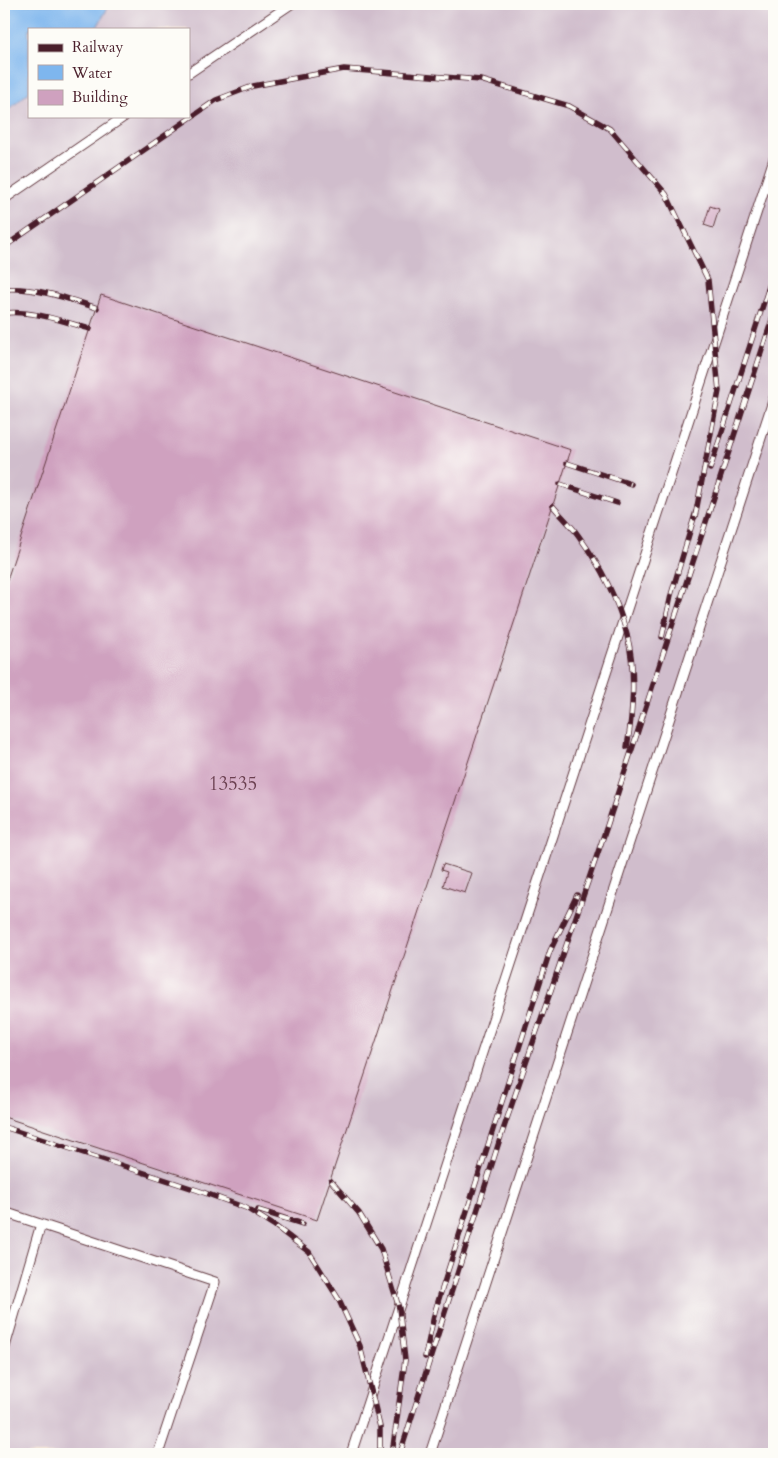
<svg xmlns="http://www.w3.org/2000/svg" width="778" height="1458" viewBox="0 0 778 1458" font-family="Cardo,serif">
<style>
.industrial{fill:#d0bdcc}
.water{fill:#7eb6ee;stroke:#646a8c}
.building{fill:#cfa1bf}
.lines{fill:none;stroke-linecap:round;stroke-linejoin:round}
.service-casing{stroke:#643c43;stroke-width:11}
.service{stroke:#fff;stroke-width:9}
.rail-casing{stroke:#4a1f2b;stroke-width:5.5}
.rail{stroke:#fdfcf7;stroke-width:4;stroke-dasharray:11;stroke-linecap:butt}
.labels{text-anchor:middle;stroke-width:5;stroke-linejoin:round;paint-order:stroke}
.number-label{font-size:19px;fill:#6b4050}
</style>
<rect width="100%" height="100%" fill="#fdfcf7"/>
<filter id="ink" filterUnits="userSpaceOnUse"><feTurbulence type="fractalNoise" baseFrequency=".02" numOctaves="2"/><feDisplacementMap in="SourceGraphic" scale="10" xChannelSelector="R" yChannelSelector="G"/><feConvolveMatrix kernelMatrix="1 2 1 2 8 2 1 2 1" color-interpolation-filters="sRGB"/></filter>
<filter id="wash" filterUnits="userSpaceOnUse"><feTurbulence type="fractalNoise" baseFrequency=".0096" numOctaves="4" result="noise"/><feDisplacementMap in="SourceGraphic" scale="20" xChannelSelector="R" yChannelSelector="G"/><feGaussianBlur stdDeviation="1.12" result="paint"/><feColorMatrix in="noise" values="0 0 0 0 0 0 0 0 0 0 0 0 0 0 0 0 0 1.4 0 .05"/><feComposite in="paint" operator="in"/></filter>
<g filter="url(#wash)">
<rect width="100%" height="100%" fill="#f7e3cc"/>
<path class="industrial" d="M110,4H774V1454H4V114L29,92V116H189V29H96Z"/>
<path class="water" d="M4,4H110L96,29H29V92L4,114Z"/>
<g id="blocks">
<path class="building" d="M710,206L719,209L713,228L704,225Z
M101,295L571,450L317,1220L4,1117V589Z
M443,864L472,873L465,893L443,886L447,872L441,870Z"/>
</g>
</g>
<g filter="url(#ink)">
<use href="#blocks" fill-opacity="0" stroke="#643c43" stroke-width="1"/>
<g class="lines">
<g class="service-casing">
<path id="service" d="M189,73L291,4
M4,199L125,116
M4,1212L215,1282L158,1454
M4,1350L41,1224
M351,1454L774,159
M430,1454L774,398"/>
</g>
<use href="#service" class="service"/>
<g class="rail-casing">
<path id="rail" d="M4,247L216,100L253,86L344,69L481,80L569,106L610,129L666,194L708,280L719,391L695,517
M4,289C35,287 67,298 97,308
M4,313C33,310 62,321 90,329
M567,463L631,484
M710,469L774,271
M560,484L617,503
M553,506C561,516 571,525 578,535C600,565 618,600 627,635C636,669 633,713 627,747
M662,637L671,595L696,511
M4,1127L203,1192
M331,1181L359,1213L381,1249L399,1308L405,1360L392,1454
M197,1190L246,1208L275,1226L309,1252L338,1298L360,1346L380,1427V1454
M258,1210L303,1224
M425,1357L435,1311L550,951L577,895
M400,1454L499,1142L607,826L774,313"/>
</g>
<use href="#rail" class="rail"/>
</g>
</g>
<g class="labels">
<g class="number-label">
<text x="233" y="790">13535</text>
</g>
</g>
<rect width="778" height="1458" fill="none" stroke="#fdfcf7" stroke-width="20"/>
<rect x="28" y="28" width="162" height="90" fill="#fdfcf7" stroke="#b5a4a5"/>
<rect x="38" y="44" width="25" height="8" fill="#4a1f2b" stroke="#b5a4a5"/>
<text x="72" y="52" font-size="15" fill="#4a1f2b">Railway</text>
<rect x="38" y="65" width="25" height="15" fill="#7eb6ee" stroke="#b5a4a5"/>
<text x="72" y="78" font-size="15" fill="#4a1f2b">Water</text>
<rect x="38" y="90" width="25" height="15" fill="#cfa1bf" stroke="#b5a4a5"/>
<text x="72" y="102" font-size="15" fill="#4a1f2b">Building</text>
</svg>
